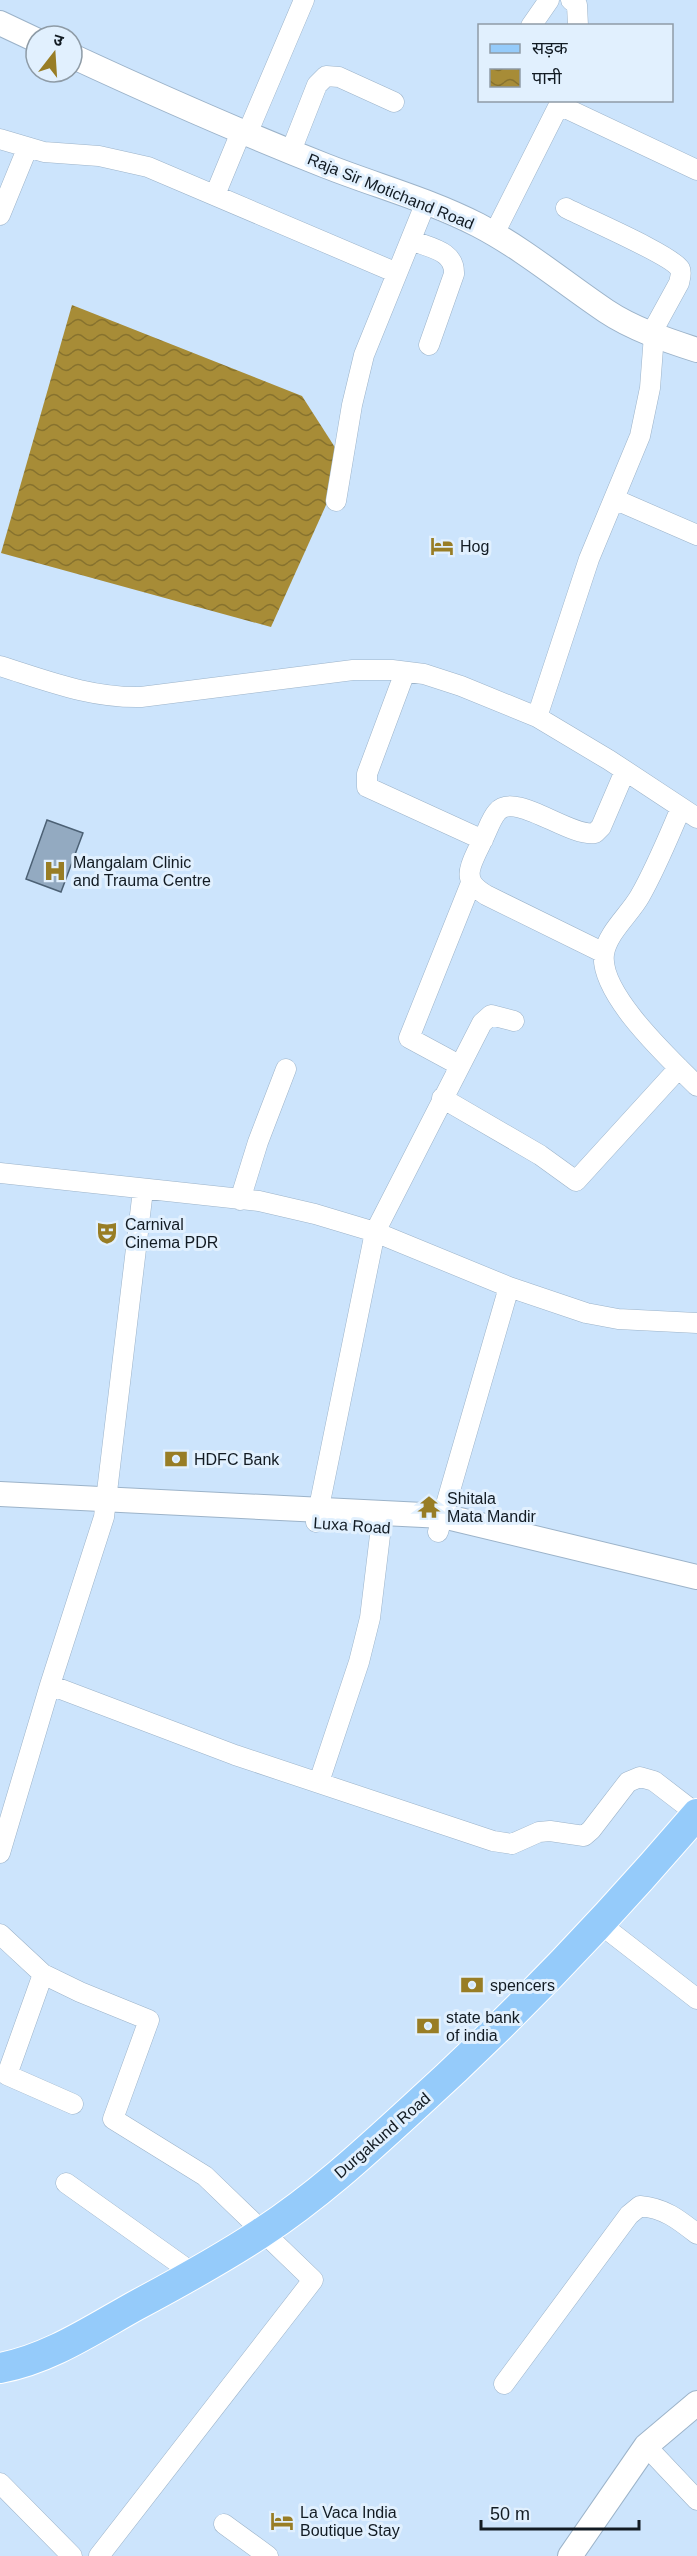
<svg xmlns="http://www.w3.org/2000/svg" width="697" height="2556" viewBox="0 0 697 2556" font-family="Helvetica,'Noto Sans Devanagari',sans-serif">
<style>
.water{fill:url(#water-waves)}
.building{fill:#93aac1;stroke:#4c6175;stroke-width:1.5}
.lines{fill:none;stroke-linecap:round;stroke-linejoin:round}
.minor-casing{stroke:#9cb3c9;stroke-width:21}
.tertiary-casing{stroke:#9cb3c9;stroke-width:26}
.primary-casing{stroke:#fff;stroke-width:32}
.minor{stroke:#fff;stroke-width:20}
.tertiary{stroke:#fff;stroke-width:24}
.primary{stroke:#95cbfa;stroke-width:30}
.labels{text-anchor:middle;stroke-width:6;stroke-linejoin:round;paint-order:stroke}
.street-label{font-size:16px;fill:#121b23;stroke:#e1f0fe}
.poi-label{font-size:16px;fill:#121b23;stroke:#e1f0fe;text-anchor:start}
</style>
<defs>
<pattern id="water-waves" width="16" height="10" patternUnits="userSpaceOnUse" patternTransform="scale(1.5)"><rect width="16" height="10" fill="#a78c37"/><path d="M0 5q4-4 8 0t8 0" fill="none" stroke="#87722e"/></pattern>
</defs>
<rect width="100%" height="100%" fill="#cce4fc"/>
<path class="water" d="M72,305L302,396L345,463L271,627L1,553Z"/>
<path class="building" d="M47,820L83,833L61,892L26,879Z"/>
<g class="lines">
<g class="minor-casing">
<path id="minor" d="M571,0L577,5L578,26
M531,26L549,0
M561,100L559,105L697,170
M247,134L304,0
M0,139L44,152L99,156L148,167L397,273
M291,151L317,85L326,76L339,77L394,102
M215,195L241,132
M566,208C585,218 672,255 680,269C682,273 680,278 679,283L651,334
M0,215L27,149
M494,234L559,105
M411,240C429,248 455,250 454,274L429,345
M614,499L697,535
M336,501L352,405L364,355L426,202
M0,666C48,681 90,698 141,697L353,670H392L424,674L461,686L537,717L609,760L697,818
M405,672L367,774V787L483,840
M537,717L589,559L640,436L650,388L654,335
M681,808C668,838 656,868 640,896C630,914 607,933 604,954C599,994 670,1059 697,1086
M604,953L486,895C475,888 466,881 471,866C474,856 480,846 484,837C488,829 491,819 497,812C514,790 570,838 595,833L601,827L625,771
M459,1065L409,1038L471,883
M442,1098L540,1155L576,1181L679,1068
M0,1173L259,1201L315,1214L375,1232L509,1287L586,1313L618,1319L697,1323
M240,1200L258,1142L286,1069
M316,1522L375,1232L482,1023L491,1015L514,1021
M438,1532L509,1287
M50,1685L235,1755L493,1841L512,1844L539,1832L550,1831L584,1836L591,1830L628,1782L640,1777L654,1781L697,1814
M319,1782L359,1662L370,1618L381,1527
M0,1853L50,1685L104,1517L143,1190
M599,1923L697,1999
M0,1934L43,1974L80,1992L149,2020L113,2119L205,2176L313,2280L99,2556
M43,1974L7,2075L73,2104
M66,2183L194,2274
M504,2384L629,2215L640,2206C664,2208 678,2219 697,2234
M646,2446L697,2500
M0,2483L72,2556
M224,2524L268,2556"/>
</g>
<g class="tertiary-casing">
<path id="tertiary" d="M0,23L36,40
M72,56C156,95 240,132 326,166C377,186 429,200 478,225C524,249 563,282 606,311C633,329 666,340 697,350
M0,1494L443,1516L697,1577
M570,2556L646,2446L697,2403"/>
</g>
<g class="primary-casing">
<path id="primary" d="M0,2368C49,2359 92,2330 135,2306C178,2283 220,2260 261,2233C315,2198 363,2154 411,2110C513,2018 608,1918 697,1814"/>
</g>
<use href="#minor" class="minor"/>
<use href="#tertiary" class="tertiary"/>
<use href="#primary" class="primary"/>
</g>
<defs>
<g id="hotel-bare" transform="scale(1.8)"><path d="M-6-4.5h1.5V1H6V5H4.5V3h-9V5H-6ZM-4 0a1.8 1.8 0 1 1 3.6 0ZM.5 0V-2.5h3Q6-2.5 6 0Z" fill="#987d25" stroke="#e1f0fe" stroke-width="2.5" paint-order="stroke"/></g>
<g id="hospital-bare" transform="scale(1.8)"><path d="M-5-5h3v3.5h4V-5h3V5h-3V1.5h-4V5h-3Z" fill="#987d25" stroke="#e1f0fe" stroke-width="2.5" paint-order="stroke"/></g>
<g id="theatre-bare" transform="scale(1.8)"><path d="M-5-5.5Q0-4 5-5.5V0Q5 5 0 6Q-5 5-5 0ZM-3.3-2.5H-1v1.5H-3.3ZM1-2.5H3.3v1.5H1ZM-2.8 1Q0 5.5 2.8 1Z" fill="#987d25" stroke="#e1f0fe" stroke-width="2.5" paint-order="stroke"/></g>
<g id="bank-bare" transform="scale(1.8)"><path d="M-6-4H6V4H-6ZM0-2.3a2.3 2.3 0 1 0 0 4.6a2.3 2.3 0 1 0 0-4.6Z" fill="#987d25" stroke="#e1f0fe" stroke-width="2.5" paint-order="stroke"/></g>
<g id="temple-bare" transform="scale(1.8)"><path d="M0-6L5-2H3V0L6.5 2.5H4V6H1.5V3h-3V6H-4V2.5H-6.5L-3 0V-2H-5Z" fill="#987d25" stroke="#e1f0fe" stroke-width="2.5" paint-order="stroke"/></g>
</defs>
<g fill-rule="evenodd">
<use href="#hotel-bare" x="442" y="546"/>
<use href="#hospital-bare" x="55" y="871"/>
<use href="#theatre-bare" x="107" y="1233"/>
<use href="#bank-bare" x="176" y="1459"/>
<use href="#temple-bare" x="429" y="1507"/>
<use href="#bank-bare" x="472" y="1985"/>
<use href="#bank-bare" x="428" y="2026"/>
<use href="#hotel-bare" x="282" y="2521"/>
</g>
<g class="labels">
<g class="street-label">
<text transform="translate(391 191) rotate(22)" y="6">Raja Sir Motichand Road</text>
<text transform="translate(352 1525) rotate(4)" y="6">Luxa Road</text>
<text transform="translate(382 2135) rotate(-41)" y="6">Durgakund Road</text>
</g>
<g class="poi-label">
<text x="460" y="552">Hog</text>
<text x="73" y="868">Mangalam Clinic<tspan x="73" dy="18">and Trauma Centre</tspan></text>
<text x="125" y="1230">Carnival<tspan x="125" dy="18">Cinema PDR</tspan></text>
<text x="194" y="1465">HDFC Bank</text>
<text x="447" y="1504">Shitala<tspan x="447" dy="18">Mata Mandir</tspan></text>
<text x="490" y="1991">spencers</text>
<text x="446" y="2023">state bank<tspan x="446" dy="18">of india</tspan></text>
<text x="300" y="2518">La Vaca India<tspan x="300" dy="18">Boutique Stay</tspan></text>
</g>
</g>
<rect x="478" y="24" width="195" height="78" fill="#e1f0fe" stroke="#8e9ba6" stroke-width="1.5"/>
<rect x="490" y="44" width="30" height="9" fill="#95cbfa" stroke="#8e9ba6" stroke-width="1.5"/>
<text x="532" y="54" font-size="18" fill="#121b23">सड़क</text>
<rect x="490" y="69" width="30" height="18" fill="url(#water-waves)" stroke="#8e9ba6" stroke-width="1.5"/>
<text x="532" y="84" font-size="18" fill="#121b23">पानी</text>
<g transform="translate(54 54) rotate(17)"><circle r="28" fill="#e1f0fe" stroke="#8e9ba6" stroke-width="1.5"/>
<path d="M0-4.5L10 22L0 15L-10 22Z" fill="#987d25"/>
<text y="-9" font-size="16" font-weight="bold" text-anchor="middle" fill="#121b23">उ</text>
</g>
<path d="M481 2520v9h158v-9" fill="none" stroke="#121b23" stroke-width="3"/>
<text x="490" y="2520" font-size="18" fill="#121b23" stroke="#e1f0fe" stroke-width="4.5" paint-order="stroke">50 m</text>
</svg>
